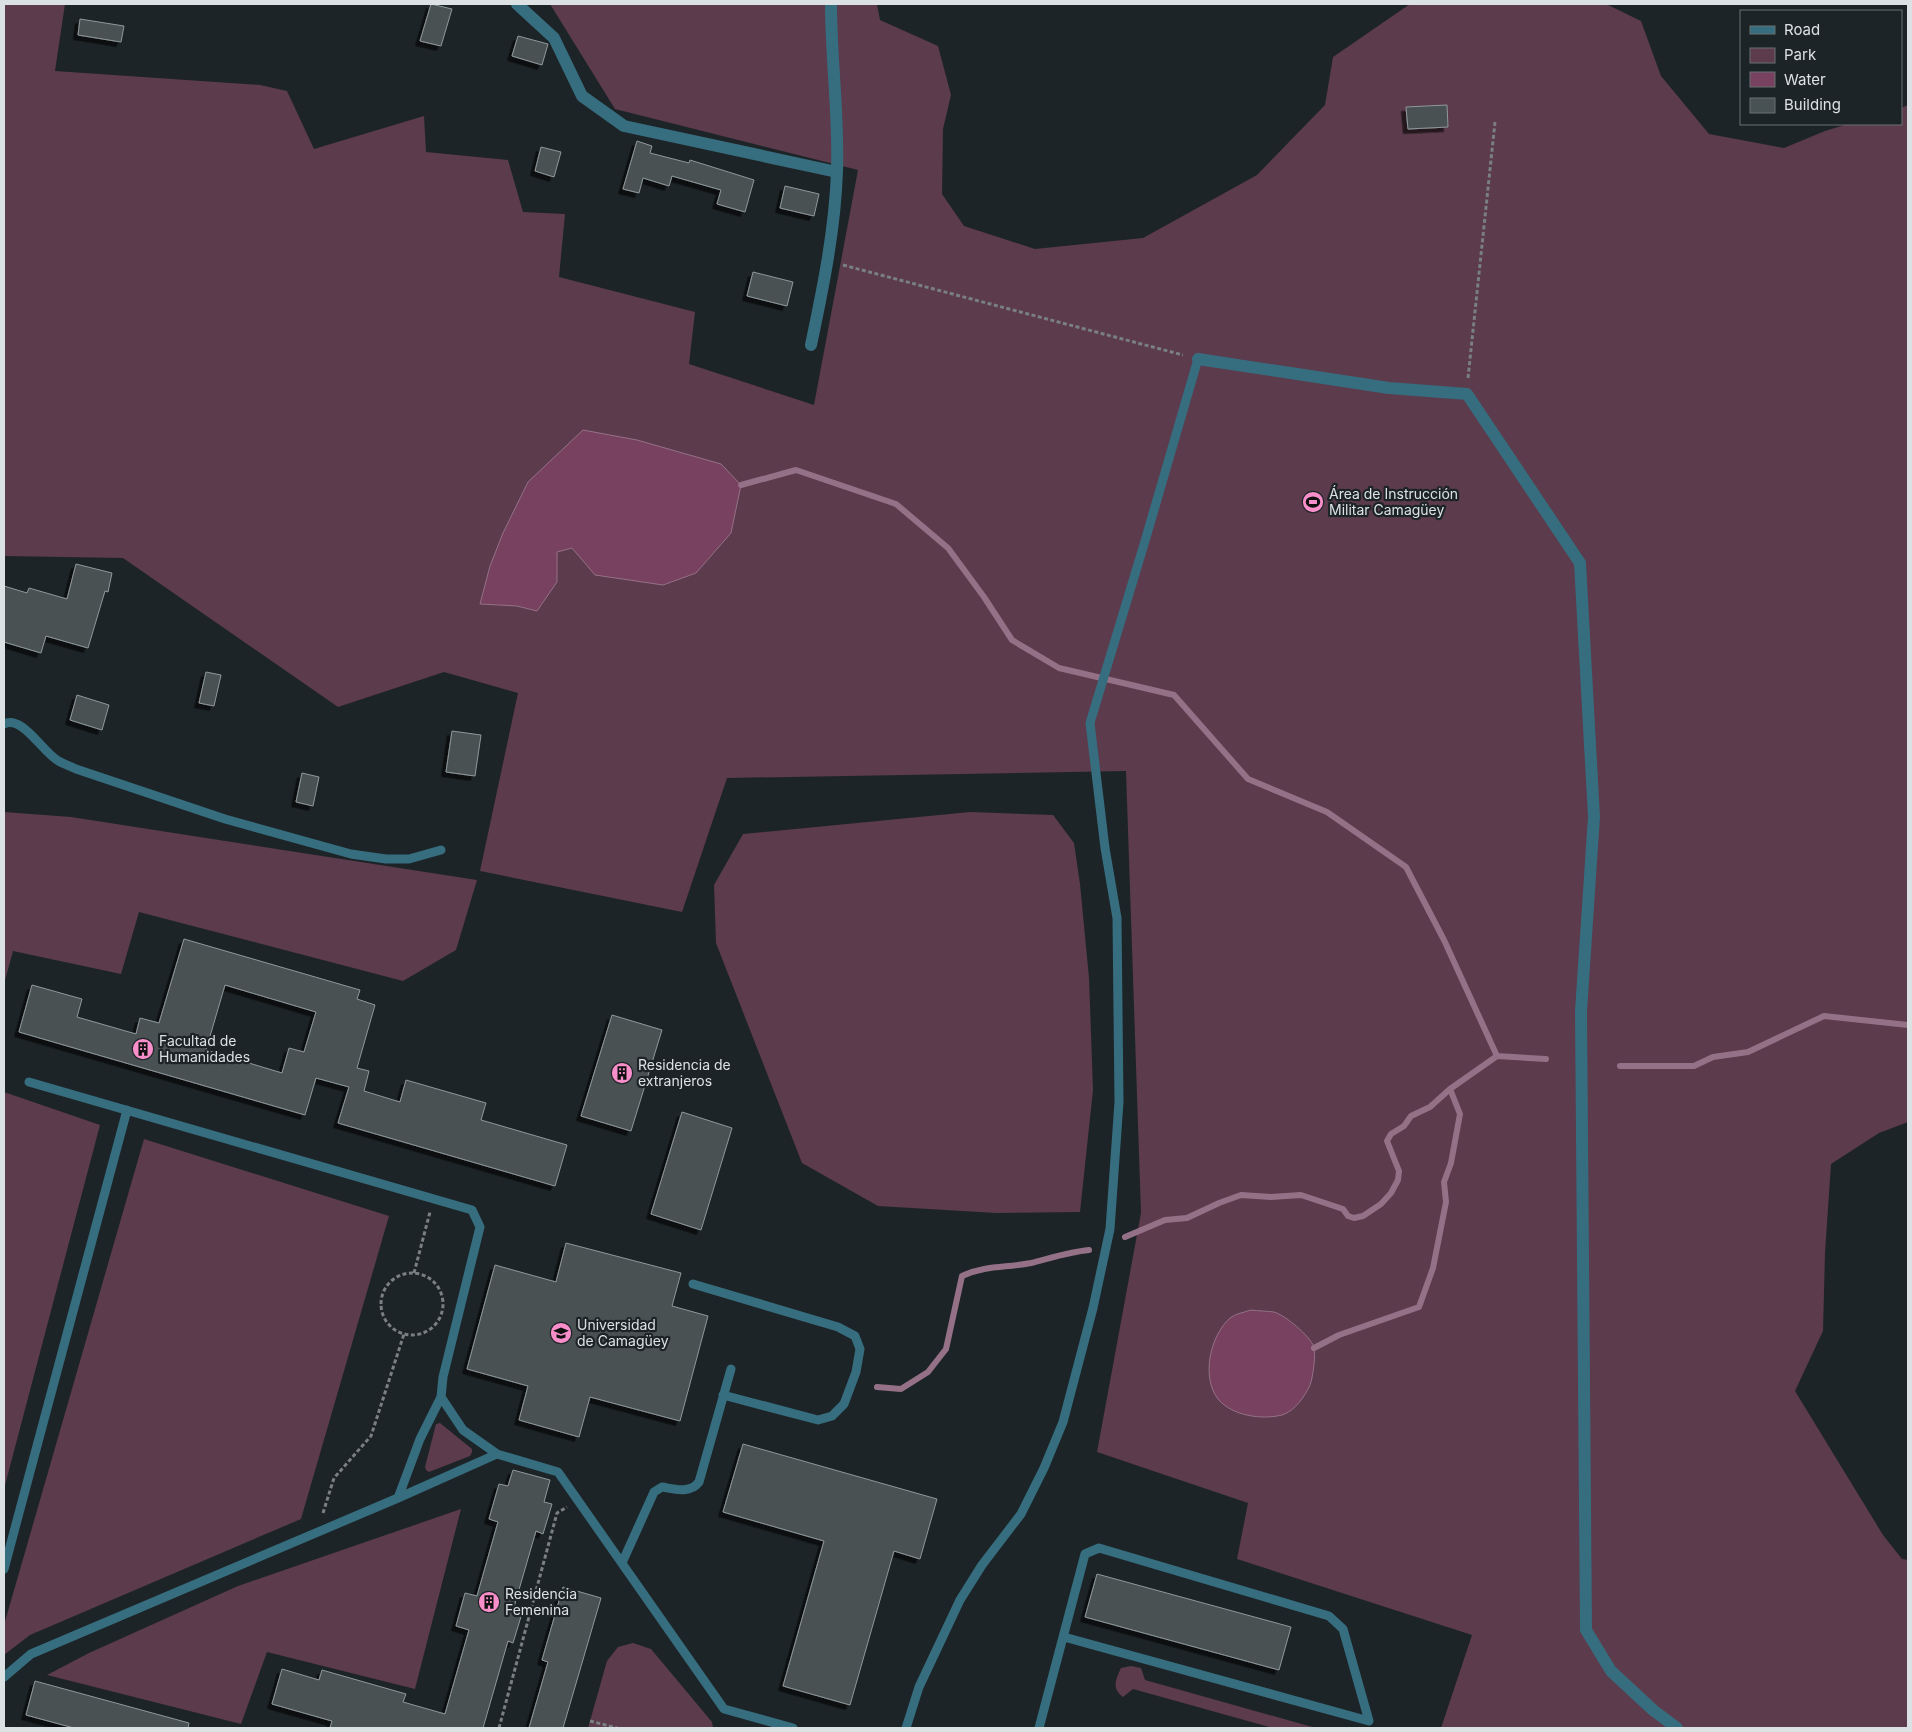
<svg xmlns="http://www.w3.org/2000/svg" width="1912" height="1732" viewBox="0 0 1912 1732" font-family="Inter,sans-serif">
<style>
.green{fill:#5b3b4c}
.water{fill:#77415f;stroke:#957187}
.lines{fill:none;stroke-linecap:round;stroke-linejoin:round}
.stream{stroke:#957187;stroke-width:6}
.building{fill:#485153;stroke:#8f989b;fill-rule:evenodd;filter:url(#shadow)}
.path{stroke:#797f82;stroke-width:3;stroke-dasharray:4 2.5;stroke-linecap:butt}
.lane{stroke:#366e7f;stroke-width:9}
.street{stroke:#366e7f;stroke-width:12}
.labels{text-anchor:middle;stroke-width:4.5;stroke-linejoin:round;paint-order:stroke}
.poi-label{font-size:14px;fill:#dce1e3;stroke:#1d2427;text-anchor:start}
</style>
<defs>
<filter id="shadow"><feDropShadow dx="-4.5" dy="4.5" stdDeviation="0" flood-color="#0009"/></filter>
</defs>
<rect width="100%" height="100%" fill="#1d2427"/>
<path class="green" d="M4,4H65L55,71L260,85L287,91L314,149L424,116L426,152L508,160L523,212L565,214L559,277L695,312L689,364L814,405L858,170L615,109L550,4H877L880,20L938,46L951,95L943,129L942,194L964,226L1035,249L1143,238L1257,175L1325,105L1333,57L1410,4H1606L1641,21L1661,76L1709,134L1784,148L1825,131L1848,124H1901V108L1908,105V1122L1879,1133L1831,1164L1825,1253L1823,1331L1795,1391L1883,1535L1902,1559L1908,1560V1728H1441L1472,1635L1237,1559L1248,1503L1097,1452L1141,1213L1126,771L727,778L682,912L480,871L518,693L444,672L338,707L123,558L4,556Z
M4,812L71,817L477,880L456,950L403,981L139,912L121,974L13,951L4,984Z
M970,812L1053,815L1074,843L1080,884L1089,978L1093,1090L1080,1212L996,1213L878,1206L802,1163L716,943L714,885L743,834Z
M4,1092L100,1125L4,1489Z
M144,1139L389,1216L301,1519L30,1635L4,1655V1625Z
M440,1423L472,1449V1452L470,1456L429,1472L426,1470L425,1467L436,1424Z
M461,1509L415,1689L267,1652L241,1724L47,1675L89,1653L238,1586Z
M633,1643L651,1649L712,1722L713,1728H588L607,1661L618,1647Z
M1131,1666L1141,1668L1145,1680L1316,1728H1273L1133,1689L1123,1697C1111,1688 1116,1679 1121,1668Z"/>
<path class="water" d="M583,430L637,440L721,464L741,485L731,533L696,573L663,585L595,575L572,548L557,552V582L537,611L517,606L480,604L490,566L503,533L528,482Z
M1251,1310C1258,1311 1267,1311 1274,1312C1285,1315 1310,1336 1314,1347C1316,1353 1313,1378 1310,1385C1305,1396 1295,1411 1282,1415C1262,1420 1232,1416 1218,1399C1201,1377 1210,1336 1230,1318C1235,1314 1245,1312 1251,1310Z"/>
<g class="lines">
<path class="stream" d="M741,485L796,470L896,504L948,548L984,597L1012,640L1059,668L1174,695L1248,779L1327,812L1406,867L1444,940L1497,1056
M1620,1066H1694L1713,1057L1748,1052L1824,1016L1908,1025
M1125,1237L1165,1220L1187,1218L1219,1203L1241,1195L1271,1197L1301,1195L1343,1209L1348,1216L1354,1218L1363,1216L1381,1204L1391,1193L1398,1180L1399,1171L1387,1141L1391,1134L1404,1126L1411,1116L1430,1107L1450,1089L1497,1056L1546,1059
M1314,1348L1339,1335L1419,1307L1433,1268L1446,1202L1444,1182L1451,1163L1460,1114L1450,1089
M877,1387L901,1389L928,1372L946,1349L962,1276C986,1265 1006,1268 1031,1263C1051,1258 1069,1252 1089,1250"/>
</g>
<path class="building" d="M431,4L452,9L441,46L420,41Z
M80,19L124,26L121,42L78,35Z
M518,36L548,44L542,65L512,56Z
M1447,105L1448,127L1408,129L1406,107Z
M637,141L652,146L650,153L689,163L690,160L754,180L745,212L717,204L721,190L672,176L669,186L643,178L639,193L623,189Z
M541,147L561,152L554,177L535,171Z
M785,186L819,194L814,216L780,208Z
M753,272L793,282L787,306L747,296Z
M76,564L112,573L108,592L105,591L88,648L46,636L41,653L4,642V586L27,593L29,588L67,599Z
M206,672L221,675L214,706L199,703Z
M77,695L109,705L102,730L70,720Z
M452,731L481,735L475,776L446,772Z
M302,773L319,777L313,806L296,802Z
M184,939L360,990L357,999L375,1005L357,1068L369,1071L364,1091L400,1102L406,1080L486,1103L481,1120L567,1145L555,1186L338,1123L349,1087L316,1078L305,1115L19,1032L32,985L82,999L77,1017L136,1034L140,1018L159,1023ZM225,985L316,1012L304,1052L289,1048L282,1073L206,1050Z
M612,1015L662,1030L631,1131L581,1116Z
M682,1112L732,1128L701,1230L651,1214Z
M566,1243L681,1273L672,1306L708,1316L680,1421L590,1397L579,1437L519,1420L528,1386L467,1369L495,1265L556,1282Z
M743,1444L937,1499L920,1559L894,1551L850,1705L783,1686L824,1541L723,1512Z
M513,1470L550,1480L544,1502L552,1504L543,1534L536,1531L514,1607L523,1610L513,1643L508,1641L483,1728H330L332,1721L272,1704L282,1669L319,1680L322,1670L406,1694L403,1702L445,1714L469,1630L456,1626L465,1593L477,1596L498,1522L489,1519L499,1484L508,1486Z
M1097,1574L1291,1627L1279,1670L1085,1617Z
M563,1587L601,1598L563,1728H529L548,1662L542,1660Z
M35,1681L189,1723L188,1728H74L26,1715Z"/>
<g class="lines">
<path class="path" d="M843,265L1183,355
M1468,378L1495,122
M414,1273L430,1212
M381 1304a31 31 0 1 1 62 0a31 31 0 1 1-62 0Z
M323,1513L334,1478L371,1436L404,1334
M590,1721L617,1728
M499,1728L557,1513L567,1507"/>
<path class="lane" d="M4,724C22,715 42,751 57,760C63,764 70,766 76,769L225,819L351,854L386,859H409L441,850
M29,1082L472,1210L480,1227L443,1377L441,1397L420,1439L398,1498
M693,1284L838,1327L855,1336L860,1349L856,1372L844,1404L832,1416L818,1420L723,1395
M441,1397L463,1430L497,1454L558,1472L724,1709L793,1728
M622,1563L654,1492L662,1487C674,1489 690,1494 699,1482L731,1369
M4,1569L127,1110
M4,1677L31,1654L398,1498L497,1454
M906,1728L919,1687L960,1600L982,1565L1021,1514L1044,1468L1063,1422L1093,1308L1110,1229L1119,1102L1117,918L1105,848L1090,723L1145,541L1198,359
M1039,1728L1085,1554L1099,1548L1329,1616L1343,1629L1369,1721L1064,1637"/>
<path class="street" d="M517,4L554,38L582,96L624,126L837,172
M811,345C823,288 835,230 837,171C839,115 831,60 831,4
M1198,359L1389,388L1467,394L1580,563L1594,817L1581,1011L1586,1630L1611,1671L1653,1710L1677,1728"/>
</g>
<defs>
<g id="stadium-disc" transform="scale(1.125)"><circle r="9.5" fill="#f98fca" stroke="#1d2427"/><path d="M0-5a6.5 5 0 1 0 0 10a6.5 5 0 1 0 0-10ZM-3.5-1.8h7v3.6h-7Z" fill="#111"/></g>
<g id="building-disc" transform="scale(1.125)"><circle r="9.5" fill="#f98fca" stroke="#1d2427"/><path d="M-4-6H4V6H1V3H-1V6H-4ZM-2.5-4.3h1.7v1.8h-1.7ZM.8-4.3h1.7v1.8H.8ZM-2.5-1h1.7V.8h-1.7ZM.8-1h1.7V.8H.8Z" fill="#111"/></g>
<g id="university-disc" transform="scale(1.125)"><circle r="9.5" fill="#f98fca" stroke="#1d2427"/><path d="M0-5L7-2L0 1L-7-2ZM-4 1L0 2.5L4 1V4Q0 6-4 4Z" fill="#111"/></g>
</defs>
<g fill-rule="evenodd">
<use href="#stadium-disc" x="1313" y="502"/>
<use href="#building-disc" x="143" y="1049"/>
<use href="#building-disc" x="622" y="1073"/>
<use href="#university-disc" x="561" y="1333"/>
<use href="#building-disc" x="489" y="1602"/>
</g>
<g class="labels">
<g class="poi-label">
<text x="1329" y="499">Área de Instrucción<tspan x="1329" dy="16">Militar Camagüey</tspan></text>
<text x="159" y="1046">Facultad de<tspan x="159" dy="16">Humanidades</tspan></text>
<text x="638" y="1070">Residencia de<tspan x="638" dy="16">extranjeros</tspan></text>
<text x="577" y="1330">Universidad<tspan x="577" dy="16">de Camagüey</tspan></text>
<text x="505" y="1599">Residencia<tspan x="505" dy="16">Femenina</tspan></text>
</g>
</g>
<rect width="1912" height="1732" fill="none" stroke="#dce1e3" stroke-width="10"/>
<rect x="1740" y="10" width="162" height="115" fill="#1d2427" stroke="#697072"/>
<rect x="1750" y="26" width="25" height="8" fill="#366e7f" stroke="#697072"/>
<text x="1784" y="35" font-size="15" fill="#dce1e3">Road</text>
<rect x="1750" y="48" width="25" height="15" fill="#5b3b4c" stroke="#697072"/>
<text x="1784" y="60" font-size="15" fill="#dce1e3">Park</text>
<rect x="1750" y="72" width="25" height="15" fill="#77415f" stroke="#697072"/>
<text x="1784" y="85" font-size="15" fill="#dce1e3">Water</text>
<rect x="1750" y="98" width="25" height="15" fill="#485153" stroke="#697072"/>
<text x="1784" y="110" font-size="15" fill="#dce1e3">Building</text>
</svg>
